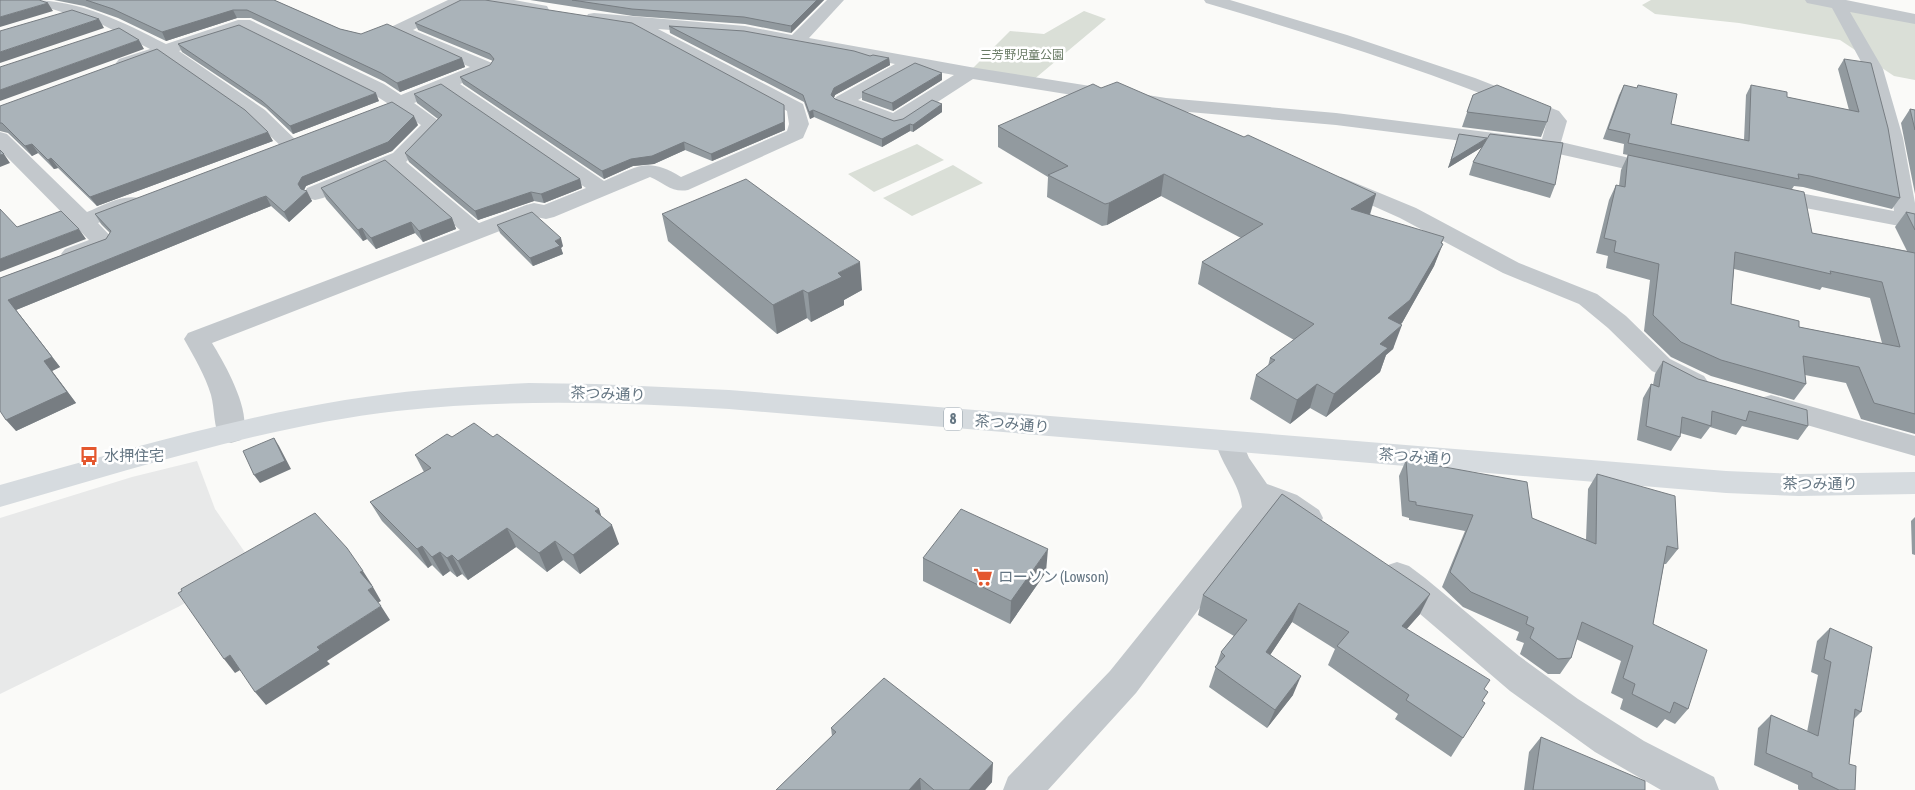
<svg xmlns="http://www.w3.org/2000/svg" width="1915" height="790" viewBox="0 0 1915 790" font-family="'Asap Condensed','Noto Sans JP',sans-serif">
<style>
.built{fill:#e8e9e9}
.green{fill:#dadfd7}
.lines{fill:none;stroke-linecap:round;stroke-linejoin:round}
.minor{fill:#c3c8cc;fill-rule:evenodd}
.major{fill:#d6dbdf;fill-rule:evenodd}
.wall{fill:#929a9f;fill-rule:evenodd}
.shaded-wall{fill:#777d82}
.building{fill:#aab3b9;stroke:#777d82;fill-rule:evenodd}
.labels{text-anchor:middle;stroke-width:5;stroke-linejoin:round;paint-order:stroke}
.far-park-label{font-size:12px;fill:#687a64;stroke:#fff}
.shield{fill:#fff;stroke:#939fa8;stroke-width:1}
.shield-label{font-size:14px;font-weight:bold;fill:#657683}
.street-label{font-size:15px;fill:#657683;stroke:#fff}
.poi-label{font-size:15px;fill:#657683;stroke:#fff;text-anchor:start}
</style>
<rect width="100%" height="100%" fill="#fafaf8"/>
<path class="built" d="M197,461L215,509L253,564L178,607L0,694V518L132,477Z"/>
<path class="green" d="M1651,0H1831L1915,22V80L1894,76L1840,40L1739,23L1655,14L1642,5Z
M1084,11L1106,19L1032,81L971,70L1010,31L1044,34Z
M917,144L944,160L874,192L848,174Z
M953,165L983,183L912,216L883,198Z"/>
<g class="lines">
<path class="minor" d="M31,0C80,0 123,22 166,44L238,20H250L384,84L401,95L470,67L393,34L390,30L393,26L448,0H469L467,3L413,30L492,63L495,67L492,71L460,84L604,181C637,167 647,156 681,177L787,131L789,124L787,111L636,31L634,27L588,22L586,18L588,14L594,13L745,26L792,35L827,0H844L809,38L970,67L1166,98L1336,113L1542,139L1547,121L1545,119C1435,73 1321,37 1206,3L1204,0H1230L1347,35L1475,78L1559,111L1567,121L1561,142L1668,167L1672,171L1668,175L1661,177L1550,152L1336,125L1166,110L973,79L902,125L895,127L836,105L833,101L836,97L895,64L745,36L658,29L803,104L809,124L803,138L688,190C672,193 664,183 650,177L554,217L546,219L536,217L212,343C225,364 255,416 241,440L231,443L221,440C213,427 215,410 211,395C205,375 194,357 184,339L188,333L460,230L390,169L323,198L315,200L307,198L304,193L307,188L393,153L421,125L370,92L243,30L179,51L265,110L300,144L297,148L290,150L283,148L251,118L163,57L125,68L119,67L116,63L119,59L150,49L103,25L33,3ZM915,68L954,75L893,113L858,100ZM444,91L586,188L544,205L534,203L526,205L479,223L406,162L443,124L414,103Z
M479,0H514L547,6L549,10L547,14L541,15L487,5Z
M1805,0H1846L1915,14V24L1850,12L1883,69L1903,138L1915,203V229L1769,201L1761,199L1758,194L1761,189L1769,187L1894,211L1883,138L1865,69L1832,8L1807,3Z
M0,132L7,134L87,212C102,206 122,194 139,198L142,203L139,208L98,223L116,242C107,254 78,262 65,259L61,254L65,249L89,240L0,150Z
M1341,177L1416,208L1519,263L1597,294L1626,316L1670,359L1704,376L1708,382L1704,388L1694,391L1652,371L1608,328L1579,304L1503,273L1400,218L1333,188L1330,183L1333,178Z
M1771,395L1915,436V456L1761,412L1757,405L1761,398Z
M1230,433L1240,436L1249,458L1267,484L1297,495L1319,510L1323,518L1319,526C1297,533 1291,519 1273,510L1136,693L1048,790H1003L1008,777L1110,671L1242,507C1240,484 1222,466 1216,443L1220,436Z
M1397,562L1409,566L1425,578L1519,656L1578,699L1644,741L1714,777L1719,790H1661L1595,752L1510,691L1385,584L1381,575L1385,566Z"/>
<path class="major" d="M529,383L596,384L729,390L1726,471L1799,474L1915,472V494L1799,496L1726,493L729,409C618,402 507,399 397,411C261,427 130,470 0,507V485C114,453 228,419 345,400C406,390 467,386 529,383Z"/>
</g>
<path class="wall" d="M54,0H274L340,29L361,34L462,58L465,67L400,92L385,82L251,18H237L166,41L118,18L84,6Z
M530,0H824L791,33L745,24L633,16Z
M415,23L784,105L785,130L712,161L685,150L654,164L633,166L604,179L463,84L460,77L490,65L493,61L418,30Z
M669,26L870,56L889,58L890,65L835,95L834,98L835,99L894,121L903,119L942,104V112L913,132L910,131L882,147L814,117L810,119L804,102L670,33Z
M178,44L379,101L293,134L266,108L182,52Z
M1844,59L1900,198L1892,209L1803,187L1794,186L1792,189L1812,233L1907,251L1895,227L1906,212L1915,214V434L1861,419L1846,383L1805,375L1806,384L1794,400L1711,376L1671,357L1644,331L1650,280L1606,268L1608,256L1596,253L1609,200L1616,185L1619,186L1621,170L1628,155L1623,154L1624,144L1603,139L1619,95L1624,85L1671,124L1744,140L1746,95L1751,85L1787,97L1849,110L1838,69ZM1734,269L1820,290L1822,287L1870,298L1882,343L1799,327L1731,304Z
M942,80L893,111L862,100V92Z
M1101,88L1376,194L1370,215L1442,243L1434,266L1402,323L1400,324L1393,349L1386,355L1380,372L1326,417L1310,408L1290,424L1250,399L1256,375L1268,366L1270,358L1294,340L1198,284L1202,262L1241,238L1161,196L1107,225L1102,226L1047,197L1048,177L998,147V126Z
M414,94L580,179L582,188L544,203L534,201L478,220L409,162L405,153L438,119L417,103Z
M1473,95L1547,122L1541,137L1462,127Z
M0,106L273,141L97,206L58,168L54,169L38,153L32,156L8,133L0,131Z
M1910,109L1915,110V194L1901,123Z
M418,125L392,151L306,186L304,190L312,201L289,222L271,206L266,208L16,310L60,367L52,371L76,403L16,431L0,278L106,239L110,233L101,224L95,214Z
M1459,134L1555,185L1550,198L1469,175L1473,162L1482,147L1448,168Z
M321,188L452,218L456,229L423,242L415,233L376,249L367,239L363,241L326,199Z
M662,214L862,290L844,300V305L811,322L807,318L777,334L668,241Z
M497,225L563,246L561,248L563,254L533,266L500,233Z
M1663,361L1698,379L1808,426L1798,440L1742,426L1736,435L1710,427L1701,439L1680,433V437L1671,451L1637,440L1643,398L1651,384L1653,385L1655,374Z
M452,437H493L599,509L601,516L619,544L580,574L563,560L547,572L516,547L468,580L462,574L457,577L450,571L443,576L432,565L428,568L382,521L370,502L424,472L415,455Z
M1406,460L1532,518L1586,540L1588,489L1597,474L1678,549L1666,564H1664L1653,624L1688,709L1675,724L1665,719L1657,728L1620,709L1623,699L1611,693L1621,661L1576,639L1571,658L1560,674H1548L1520,654L1524,643L1516,640L1519,632L1463,607L1442,587L1465,531L1409,520V518L1402,516L1399,476Z
M1282,494L1420,614L1406,629L1484,689L1482,701L1463,738L1451,757L1395,719L1398,714L1328,665L1335,649L1292,622L1270,655L1293,695L1267,728L1209,687L1221,652L1234,636L1198,615L1203,595Z
M1915,517V555L1912,554L1911,521Z
M923,558L1046,572L1010,624L923,581Z
M1830,628L1861,712L1854,719L1849,764L1855,790H1799L1798,789V785L1754,765L1758,728L1771,715L1807,732L1818,675L1811,672L1817,641Z
M831,728L992,782L985,790H776L832,736Z
M1541,737L1645,790H1524L1529,752Z"/>
<path class="shaded-wall" d="M817,0H824L791,33V26Z
M48,3L53,11L0,27V17Z
M233,10L237,18L166,41L162,32Z
M99,19L104,28L0,63V52Z
M139,40L144,49L0,101V90Z
M462,58L465,67L400,92L397,83Z
M889,58L890,65L835,95L832,102L831,95L834,88Z
M942,73V80L893,111L892,103Z
M376,93L379,101L293,134L290,126Z
M942,104V112L913,132V125Z
M784,105L785,130L712,161L711,154Z
M813,110L814,117L810,119L809,112Z
M414,116L418,125L392,151L306,186L302,194L298,184L302,177Z
M910,124V131L882,147V139Z
M268,132L273,141L97,206L90,197Z
M1487,138L1484,146L1448,168L1451,160Z
M684,142L685,150L654,164L633,166L604,179L602,171L631,159Z
M32,144L38,153L32,156L25,146Z
M4,154L10,163L0,167V155Z
M51,158L58,168L54,169L48,160Z
M1164,174L1161,196L1107,225L1109,203Z
M580,179L582,188L544,203L541,194Z
M307,191L312,201L289,222L284,212Z
M531,192L534,201L478,220L475,211Z
M1376,194L1369,216L1351,209Z
M266,196L271,206L16,310L60,367L52,371L76,403L16,431L6,420L44,361L8,300Z
M452,218L456,229L423,242L419,231Z
M411,222L415,233L376,249L371,238Z
M362,228L367,239L363,241L358,230Z
M79,229L86,239L0,272V259Z
M1444,237L1438,253L1443,244L1434,266L1402,323L1380,341L1388,318Z
M561,238L563,246L561,248L563,254L533,266L530,258L555,241Z
M860,262L862,290L844,300V305L811,322L808,293L838,273Z
M803,290L807,318L777,334L773,305Z
M1402,325L1393,349L1386,355L1380,372L1326,417L1334,394L1380,344Z
M1317,384L1310,408L1290,424L1297,400Z
M274,438L279,446L291,469L260,483L254,475Z
M599,509L605,528L595,511Z
M612,525L619,544L580,574L573,555Z
M507,528L516,547L468,580L458,561Z
M555,541L563,560L547,572L539,553Z
M422,546L432,565L428,568L417,549Z
M1048,549L1046,572L1010,624L1011,601Z
M440,552L450,571L443,576L432,557Z
M452,555L462,574L457,577L447,558Z
M363,571L372,585L369,586L360,572Z
M373,587L381,601L376,604L368,590Z
M1430,594L1420,614L1392,646L1402,626Z
M1299,603L1292,622L1259,672L1266,652Z
M381,606L390,620L327,661L330,664L266,705L255,692L317,647Z
M230,655L242,669L235,673L224,659Z
M1301,676L1293,695L1267,728L1275,710Z
M993,763L992,782L985,790H969Z
M920,778L921,790H909Z"/>
<path class="building" d="M0,0H39L48,3L0,17Z
M86,0H274L340,29L361,34L387,24L462,58L397,83L381,73L247,10H233L162,32L113,9Z
M461,0H485L632,23L784,105V122L711,154L684,142L652,156L631,159L602,171L460,77L490,65L494,59L490,54L415,23Z
M572,0H817L791,26L744,17L632,9Z
M72,10L99,19L0,52V31Z
M239,25L376,93L290,126L262,101L178,44Z
M669,26L744,31L854,51L870,56L873,55L889,58L834,88L831,95L835,99L894,121L903,119L932,100L942,104L913,125L910,124L882,139L813,110L809,112L803,95Z
M119,28L139,40L0,90V67Z
M157,49L245,110L268,132L90,197L51,158L48,160L32,144L25,146L2,123H0V106Z
M1844,59L1871,63L1888,128L1900,198L1810,176L1798,174L1799,179L1628,143L1630,134L1608,129L1624,85L1637,88L1638,85L1677,94L1671,124L1749,141L1751,85L1787,92V97L1859,112Z
M915,63L942,73L892,103L862,92Z
M1117,82L1244,137L1248,135L1376,194L1351,209L1444,237L1441,243L1443,244L1410,300L1388,318L1402,325L1380,344L1388,348L1334,394L1317,384L1297,400L1256,375L1275,360L1270,358L1314,324L1202,262L1263,224L1164,174L1109,203L1105,204L1048,175L1068,166L998,126L1093,84L1101,88Z
M441,84L580,179L541,194L531,192L475,211L405,153L442,115L414,94Z
M1497,85L1551,107L1547,122L1467,112L1473,95Z
M392,102L414,116L388,142L302,177L298,184L301,189L307,191L284,212L266,196L260,198L8,300L52,357L44,361L67,392L6,420L0,411V278L106,239L111,231L95,214Z
M1910,109L1915,110V130Z
M1459,134L1487,138L1451,160Z
M1490,134L1563,143L1555,185L1473,162Z
M0,150L4,154L0,155Z
M1628,155L1804,192L1812,233L1915,253V414L1874,403L1859,367L1803,356L1806,384L1721,360L1681,342L1653,315L1659,264L1614,252L1616,241L1604,238L1616,185L1625,187ZM1735,252L1831,274L1830,271L1882,282L1900,347L1799,327V321L1731,304Z
M385,160L452,218L419,231L411,222L371,238L362,228L358,230L321,188Z
M746,179L860,262L838,273L842,277L808,293L803,290L773,305L662,214Z
M0,209L17,227L61,211L79,229L0,259Z
M532,212L561,238L555,241L560,246L530,258L497,225Z
M1906,212L1915,214V230Z
M1663,361L1698,379L1807,410L1808,426L1749,411L1746,421L1712,411L1711,426L1682,417L1680,437L1646,426L1651,384L1659,387Z
M474,423L493,437L497,434L599,509L595,511L612,525L573,555L555,541L539,553L507,528L458,561L452,555L447,558L440,552L432,557L422,546L417,549L370,502L431,468L415,455L447,434L452,437Z
M274,438L285,461L254,475L243,451Z
M1406,460L1527,482L1532,518L1596,544L1597,474L1675,496L1678,549L1667,546L1653,624L1707,650L1688,709L1674,702L1670,713L1632,694L1635,684L1623,678L1633,646L1582,622L1571,658L1558,659L1530,638L1534,628L1526,624L1528,617L1471,592L1450,572L1473,515L1416,505V502L1409,501Z
M1282,494L1425,590L1430,594L1402,626L1490,680L1484,689L1488,692L1482,701L1485,703L1463,738L1406,700L1409,695L1337,646L1349,632L1299,603L1266,652L1301,676L1275,710L1215,667L1225,656L1221,652L1247,620L1203,595Z
M961,509L1048,549L1011,601L923,558Z
M315,513L347,548L363,571L360,572L373,587L368,590L381,606L317,647L320,650L255,692L230,655L224,659L178,593L182,591L181,589Z
M1830,628L1872,647L1861,712L1855,709L1849,764L1856,766L1855,790H1839L1812,777V773L1766,753L1771,715L1818,736L1831,662L1824,659Z
M884,678L993,763L969,790H934L920,778L909,790H776L836,732L831,728Z
M1541,737L1645,781V790H1533Z"/>
<defs>
<g id="bus-bare" transform="scale(1.5)"><path d="M-5-6H5V4H4V6H2V4H-2V6H-4V4H-5ZM-3.5-4V0h7V-4ZM-3.5 1.2v1.5H-2V1.2ZM2 1.2v1.5H3.5V1.2Z" fill="#e4572e" stroke="#fff" stroke-width="2.5" paint-order="stroke"/></g>
<g id="supermarket-bare" transform="scale(1.5)"><path d="M-6-5.5h2.5l.6 2H6L4.5 2H-2.5L-4.4-4H-6ZM-1.5 3.2a1.3 1.3 0 1 0 .1 0ZM3 3.2a1.3 1.3 0 1 0 .1 0Z" fill="#e4572e" stroke="#fff" stroke-width="2.5" paint-order="stroke"/></g>
</defs>
<g fill-rule="evenodd">
<use href="#bus-bare" x="89" y="456"/>
<use href="#supermarket-bare" x="983" y="577"/>
</g>
<g class="labels">
<g class="far-park-label">
<text x="1022" y="59">三芳野児童公園</text>
</g>
<rect class="shield" x="944" y="407.5" width="18" height="23" rx="4"/>
<g class="shield-label">
<text x="953" y="424">8</text>
</g>
<g class="street-label">
<text transform="translate(608 394) rotate(2)" y="5">茶つみ通り</text>
<text transform="translate(1012 424) rotate(5)" y="5">茶つみ通り</text>
<text transform="translate(1416 457) rotate(4)" y="5">茶つみ通り</text>
<text x="1820" y="489">茶つみ通り</text>
</g>
<g class="poi-label">
<text x="104" y="461">水押住宅</text>
<text x="998" y="582">ローソン (Lowson)</text>
</g>
</g>
</svg>
